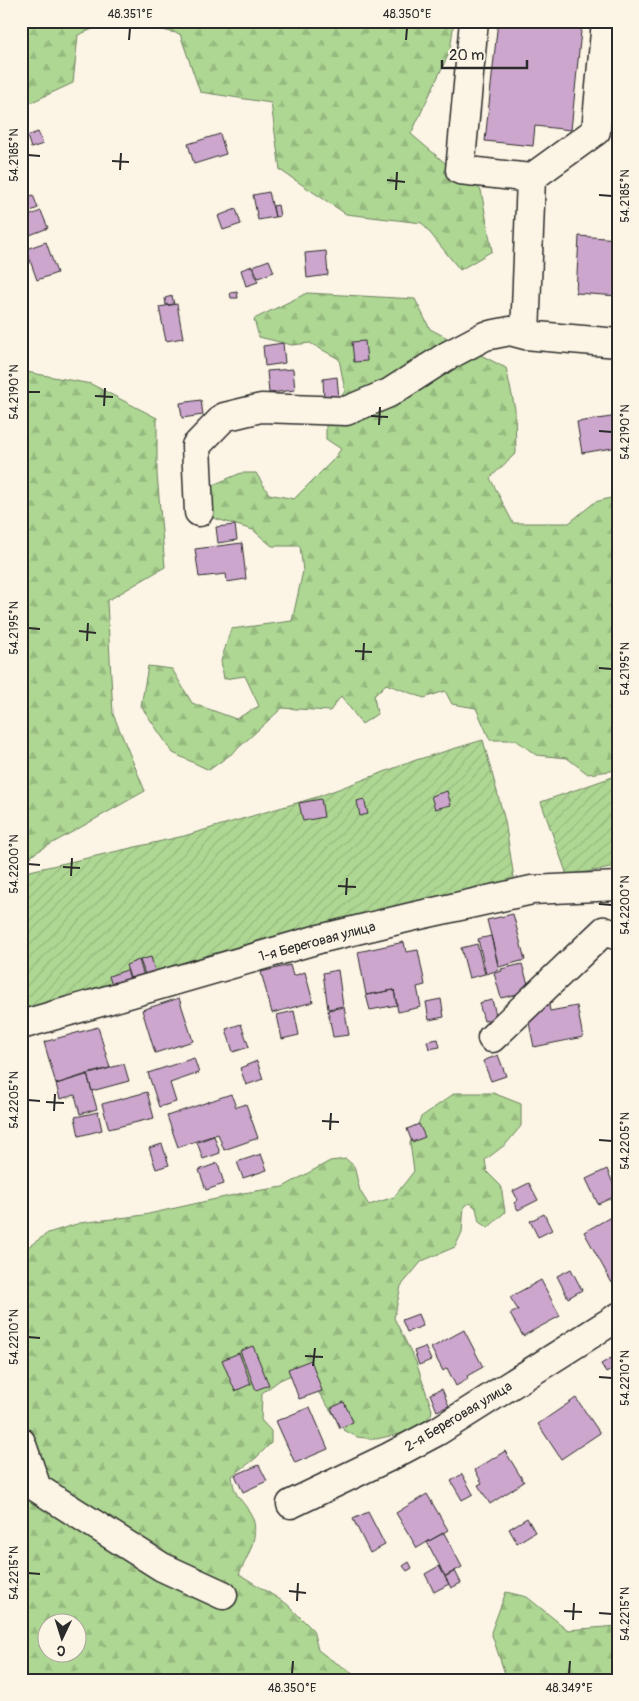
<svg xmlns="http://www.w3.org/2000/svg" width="639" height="1701" viewBox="0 0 639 1701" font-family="Pangolin,sans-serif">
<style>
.forest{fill:url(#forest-firs);stroke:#6c815f;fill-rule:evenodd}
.garden{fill:url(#garden-furrows);stroke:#6c815f}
.building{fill:#cda6ce;stroke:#2b2b2b}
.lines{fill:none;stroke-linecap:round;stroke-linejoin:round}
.minor-casing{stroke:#2b2b2b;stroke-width:31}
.minor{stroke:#fcf5e5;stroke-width:28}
.ticks{fill:none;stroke:#2b2b2b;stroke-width:2}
.labels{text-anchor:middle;stroke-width:4;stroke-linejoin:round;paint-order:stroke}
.street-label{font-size:14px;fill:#2b2b2b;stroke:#fcf5e5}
.neatline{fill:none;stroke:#2b2b2b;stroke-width:2}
.ticks-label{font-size:12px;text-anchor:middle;fill:#2b2b2b}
</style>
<defs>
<pattern id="forest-firs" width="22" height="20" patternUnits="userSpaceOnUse" patternTransform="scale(1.25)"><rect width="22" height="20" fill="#aed793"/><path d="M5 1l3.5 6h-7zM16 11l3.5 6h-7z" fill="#96b97f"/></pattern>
<pattern id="garden-furrows" width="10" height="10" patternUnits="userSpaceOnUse" patternTransform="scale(1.25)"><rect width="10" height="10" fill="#aed793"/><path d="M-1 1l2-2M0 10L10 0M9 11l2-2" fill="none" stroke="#96b97f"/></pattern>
</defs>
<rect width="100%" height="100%" fill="#fcf5e5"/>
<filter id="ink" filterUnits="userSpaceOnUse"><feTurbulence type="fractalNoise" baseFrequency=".02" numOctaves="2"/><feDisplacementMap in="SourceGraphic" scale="10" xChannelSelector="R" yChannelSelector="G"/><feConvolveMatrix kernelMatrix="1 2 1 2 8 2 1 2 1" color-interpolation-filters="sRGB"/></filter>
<g filter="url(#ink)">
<path class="forest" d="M21,21H112L78,35L73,83L21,107Z
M124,21H454L450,51L411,134L451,168L481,190L492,251L460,270L422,223L346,214L280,170L271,103L200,92L180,34Z
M307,293L415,299L430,329L506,368L515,409L516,453L490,478L513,523H569L595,502L618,496V770L588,774L567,758L536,755L516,740H490L476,708L452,704L445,691L424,698L386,684L374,696L377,714L362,724L341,696L330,711L282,708L234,752L209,770L173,753L141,706L148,666L172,669L192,703L236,719L259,706L245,676L224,679L221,661L231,629L292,621L303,571L300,546H272L253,530L207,516L208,487L241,473H256L269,494L294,499L333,460L341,449L326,439V420L345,391L339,359L310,343L292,345L259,337L254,319Z
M21,371L91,384L157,418V474L165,567L107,601L113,714L145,791L35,853L21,867Z
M455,1093H493L521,1104V1126L506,1144L485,1160L487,1172L501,1186L505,1212L488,1228L479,1222L476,1208L470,1203L464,1206L462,1232L455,1247L422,1261L401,1286L394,1318L416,1362L432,1410L431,1415L423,1423L404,1433L376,1439L357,1437L344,1430L308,1377L296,1373L280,1380L262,1393L261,1420L271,1431V1443L256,1458L232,1476C234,1496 239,1496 249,1511C263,1531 248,1555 239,1574L287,1604L313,1630L318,1650L330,1659L353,1673L358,1680H21V1252L48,1233L80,1223L144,1215L243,1193L283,1187L330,1161L346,1159L354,1166L360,1191L369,1205L394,1197L414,1171L410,1143L421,1117ZM48,1624H78V1654H48Z
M506,1592L527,1597L568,1630L618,1626V1680H507L491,1632Z"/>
<path class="garden" d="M483,740L505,821L515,884L21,1018V873L184,836L317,797L416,760Z
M618,775V867L567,875L541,802Z"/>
<path class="building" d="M498,21H582L571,130L535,126L533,146L485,141Z
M38,132L43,144L31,148L27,136Z
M220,134L226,154L194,164L188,144Z
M269,192L275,217L258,220L253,195Z
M33,195L38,208L21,215V200Z
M278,205L280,216L275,217L273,206Z
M236,209L241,224L223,230L218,216Z
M41,211L48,228L22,238L21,219Z
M579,236L618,239V296L576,293Z
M46,242L57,273L37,280L26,249Z
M326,251L328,275L307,278L305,253Z
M269,260L274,272L258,278L253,266Z
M252,266L258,282L246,286L241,270Z
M237,292L238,298H231L230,293Z
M172,296L174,304L166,305L165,298Z
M177,304L183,338L166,341L159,307Z
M365,341L367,361L354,362L352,342Z
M283,343L285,363L265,366L263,346Z
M293,369L295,390L269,393L267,371Z
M337,377L339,399L324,400L323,379Z
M201,400L203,415L182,418L180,403Z
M618,416V447L582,453L577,422Z
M235,525L237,540L218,543L216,527Z
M242,543L246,579L227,582L226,574L199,577L195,549Z
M447,791L451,805L435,809L431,796Z
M321,799L324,817L303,821L299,803Z
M364,799L368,814L360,816L357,801Z
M513,914L525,960L499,967L487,920Z
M491,936L499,970L486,974L478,939Z
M404,942L406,952L418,950L425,985L417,987L421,1007L398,1012L394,990L366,995L358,952Z
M477,944L485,974L469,978L461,948Z
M151,957L155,971L145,974L140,960Z
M139,960L145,980L132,984L126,965Z
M522,964L530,991L501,998L494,973L502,971L501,969Z
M290,965L293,976L305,972L313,1002L272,1013L261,972Z
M127,970L132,986L114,992L109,976Z
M338,970L343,1006L328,1009L323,973Z
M394,990L397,1005L370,1010L366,995Z
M179,998L193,1041L155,1053L142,1010Z
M441,999L444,1017L429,1020L426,1002Z
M548,999L550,1011L577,1006L583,1037L534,1047L527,1013Z
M492,1000L497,1018L484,1021L479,1003Z
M344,1007L349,1035L333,1037L328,1010Z
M294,1011L299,1035L282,1039L277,1015Z
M241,1024L249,1047L233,1052L226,1029Z
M98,1027L110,1068L56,1084L44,1042Z
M438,1039L440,1047L429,1049L427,1041Z
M498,1055L506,1076L491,1081L483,1061Z
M194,1058L199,1073L170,1083L176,1102L159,1107L148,1073Z
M257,1061L263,1079L246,1085L240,1068Z
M124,1064L129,1081L92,1091L87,1074Z
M87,1074L97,1109L80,1114L75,1095L60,1099L56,1084Z
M147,1092L154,1118L109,1129L102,1104Z
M231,1094L236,1107L246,1104L258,1138L224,1150L218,1134L178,1147L167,1116Z
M98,1112L102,1130L79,1136L75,1117Z
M419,1124L425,1137L412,1142L407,1129Z
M214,1136L220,1153L203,1159L197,1142Z
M162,1144L169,1165L156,1169L149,1148Z
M261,1154L267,1170L243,1178L237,1162Z
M218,1163L224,1184L206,1190L199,1170Z
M607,1169L618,1195L598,1204L586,1179Z
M529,1183L538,1200L518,1210L514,1203L518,1200L513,1191Z
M618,1213V1280L612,1283L584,1232Z
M544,1214L552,1230L538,1237L530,1221Z
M571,1269L582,1290L568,1298L557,1276Z
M541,1280L560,1316L523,1336L510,1314L518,1310L510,1297Z
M418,1314L423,1326L407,1332L402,1320Z
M464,1330L483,1367L467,1376L468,1379L456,1386L447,1368L443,1371L431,1348Z
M253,1346L269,1385L256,1390L240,1351Z
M425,1347L431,1360L419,1365L414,1351Z
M239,1353L251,1384L235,1391L222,1360Z
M611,1358L617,1367L606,1373L601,1364Z
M311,1360L322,1391L299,1399L288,1369Z
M442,1389L449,1406L437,1411L430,1394Z
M576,1398L600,1433L561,1459L538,1424Z
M344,1402L353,1422L340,1428L331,1408Z
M310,1407L328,1449L295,1463L276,1421Z
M505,1451L524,1482L490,1504L478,1485L482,1483L475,1470Z
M259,1465L267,1481L243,1492L235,1475Z
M462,1474L473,1494L462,1500L451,1481Z
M427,1494L448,1530L417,1548L396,1513Z
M368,1512L385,1545L370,1553L353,1519Z
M527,1518L535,1532L517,1543L509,1529Z
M444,1533L462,1567L445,1576L427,1542Z
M409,1562L412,1568L407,1571L403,1566Z
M439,1566L449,1584L434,1592L425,1574Z
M455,1571L461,1583L451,1588L445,1577Z"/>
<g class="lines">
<g class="minor-casing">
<path id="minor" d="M474,21L460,170L531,178
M606,21L596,131L531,178L525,335L618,343
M199,512L196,446L224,417L261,408L346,411L389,393L447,356L485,336L510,331L525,335
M21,1025L319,939L411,917L532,890L618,886
M492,1038L604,931L618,936
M21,1442L37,1488L162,1567L223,1595
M291,1504L389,1457L438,1431L618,1317"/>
</g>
<use href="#minor" class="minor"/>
</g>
</g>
<path class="ticks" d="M129,40L130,28M406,40L407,28M28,155L40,156M112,161L129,162M120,170L121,153M387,180L405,182M396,190L397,172M599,195L612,196M28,392H40M95,396L113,397M104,406L105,388M371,416L388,417M379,425L380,407M599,431L612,432M28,628L40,629M79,631L96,633M87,641L88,623M355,651L372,652M363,660L364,643M599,668L612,669M28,864L40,865M63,867L80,868M71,876L72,858M338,886L356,887M346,895L347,878M599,904L612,905M28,1100L40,1101M46,1102L64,1103M54,1111L55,1094M322,1121L339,1122M330,1130L331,1113M599,1140L612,1141M28,1337L40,1338M305,1356L323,1357M313,1366L315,1348M599,1377L612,1378M28,1573L40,1574M289,1591L306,1593M297,1601L298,1583M564,1611L582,1612M599,1613L612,1614M573,1620L574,1603M292,1674L293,1661M569,1674L570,1661"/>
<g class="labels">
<g class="street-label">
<text transform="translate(317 941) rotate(-15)" y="5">1-я Береговая улица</text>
<text transform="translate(458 1416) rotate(-31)" y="5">2-я Береговая улица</text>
</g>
</g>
<rect width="639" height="1701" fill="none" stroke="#fcf5e5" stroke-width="55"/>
<g transform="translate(62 1638) rotate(184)"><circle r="24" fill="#fcf5e5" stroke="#a8a49b"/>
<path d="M0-4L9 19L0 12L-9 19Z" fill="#2b2b2b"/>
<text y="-8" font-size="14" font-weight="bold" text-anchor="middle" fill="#2b2b2b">С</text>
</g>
<path d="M442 60v8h85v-8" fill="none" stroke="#2b2b2b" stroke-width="2.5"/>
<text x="449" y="60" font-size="15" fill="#2b2b2b" stroke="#fcf5e5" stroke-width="4" paint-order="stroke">20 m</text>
<rect x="28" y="28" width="584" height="1646" class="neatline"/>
<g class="ticks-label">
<text x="130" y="18">48.351°E</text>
<text x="407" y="18">48.350°E</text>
<text transform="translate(14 155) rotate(-90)" y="4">54.2185°N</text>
<text transform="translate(625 196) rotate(-90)" y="4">54.2185°N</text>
<text transform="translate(14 392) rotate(-90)" y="4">54.2190°N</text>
<text transform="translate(625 432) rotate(-90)" y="4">54.2190°N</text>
<text transform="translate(14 628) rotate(-90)" y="4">54.2195°N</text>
<text transform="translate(625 669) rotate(-90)" y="4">54.2195°N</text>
<text transform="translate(14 864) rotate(-90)" y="4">54.2200°N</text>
<text transform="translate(625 905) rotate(-90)" y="4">54.2200°N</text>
<text transform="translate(14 1100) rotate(-90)" y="4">54.2205°N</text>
<text transform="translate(625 1141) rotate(-90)" y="4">54.2205°N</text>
<text transform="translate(14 1337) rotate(-90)" y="4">54.2210°N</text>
<text transform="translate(625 1378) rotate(-90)" y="4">54.2210°N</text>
<text transform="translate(14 1573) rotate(-90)" y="4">54.2215°N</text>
<text transform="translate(625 1614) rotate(-90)" y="4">54.2215°N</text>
<text x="292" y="1692">48.350°E</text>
<text x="569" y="1692">48.349°E</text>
</g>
</svg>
